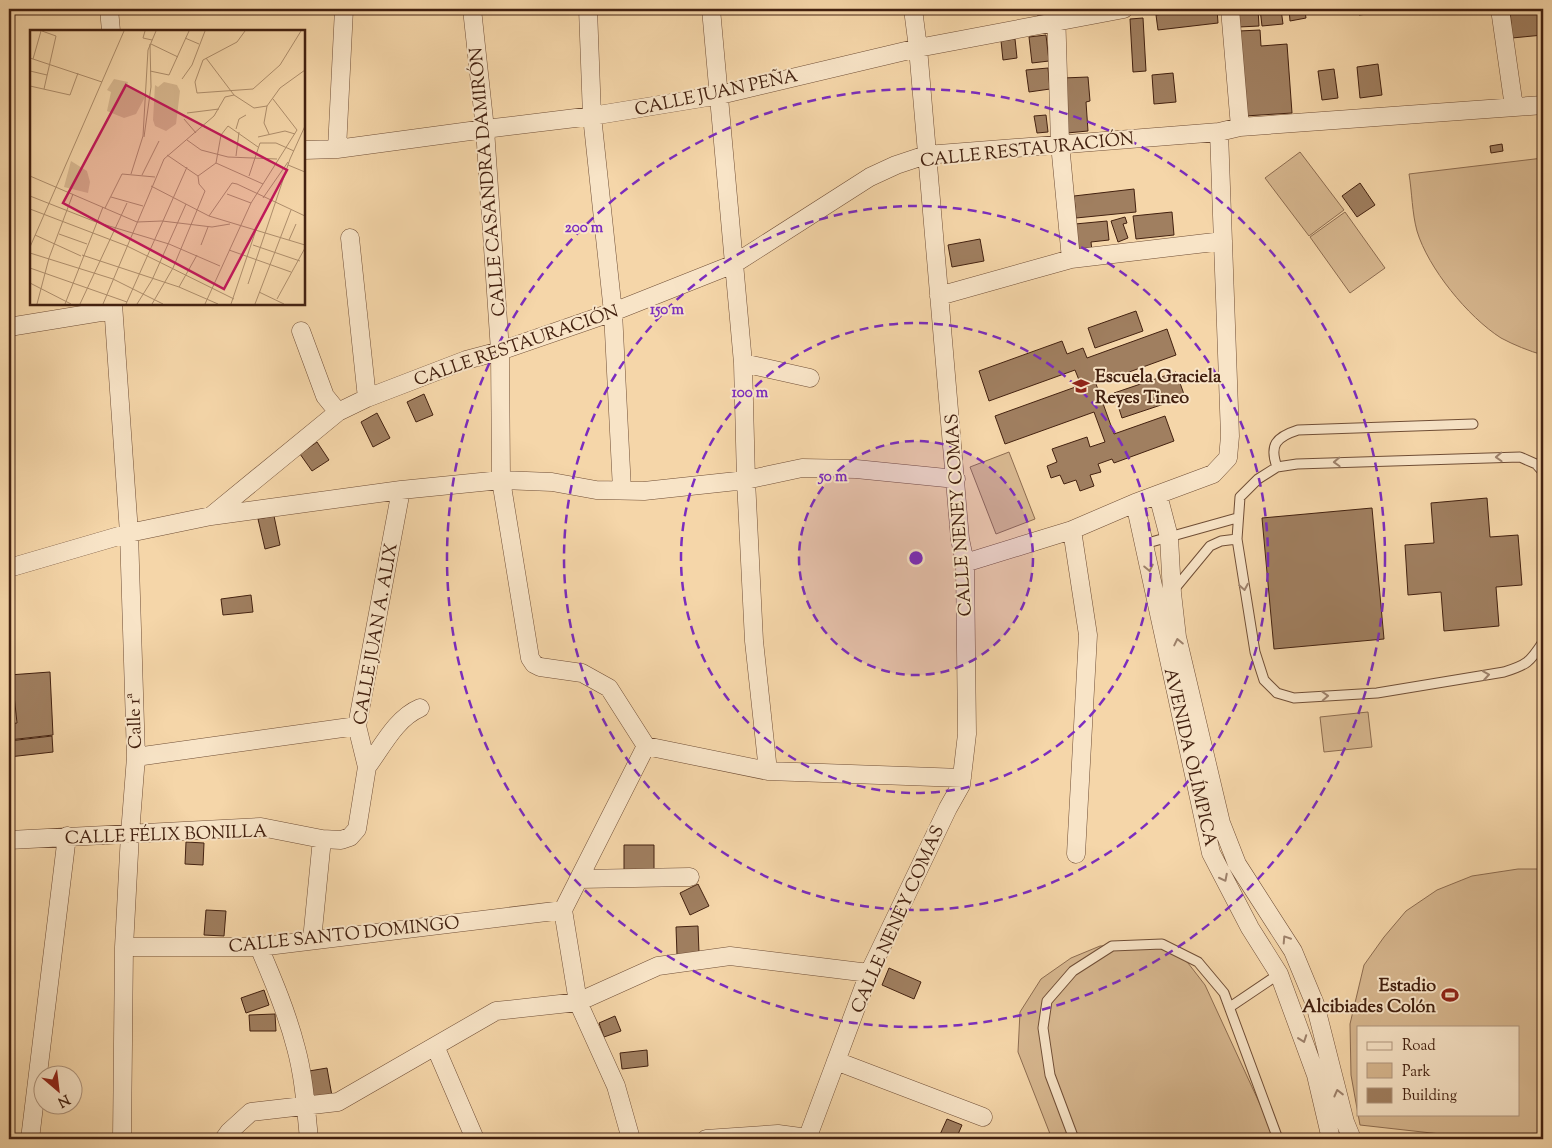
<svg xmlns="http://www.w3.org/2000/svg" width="1552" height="1148" viewBox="0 0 1552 1148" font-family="'Sorts Mill Goudy',serif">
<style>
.green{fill:#d7b78f;stroke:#8d6c50}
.building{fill:#a07f60;stroke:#432110}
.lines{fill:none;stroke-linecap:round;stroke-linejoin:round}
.lane-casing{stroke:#704e36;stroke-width:11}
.street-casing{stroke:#704e36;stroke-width:19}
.lane{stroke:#f8e4c7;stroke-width:9}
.street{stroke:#f8e4c7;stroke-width:18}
.oneway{stroke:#9e826c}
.ring{fill:none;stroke:#7b2cbf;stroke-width:2.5;stroke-dasharray:9 6}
.labels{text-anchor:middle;stroke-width:4;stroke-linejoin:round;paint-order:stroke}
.street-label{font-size:18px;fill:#432110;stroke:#f8e4c7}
.poi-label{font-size:18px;font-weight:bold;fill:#432110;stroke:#f8e4c7;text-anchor:start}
.inset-road{fill:none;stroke:#ae8e6c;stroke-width:1}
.view{fill:#c2185b;fill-opacity:0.15;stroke:#c2185b;stroke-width:2.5}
.inset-edge{fill:none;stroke:#432110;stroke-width:2.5}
.centre{fill:#7b2cbf;stroke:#f8e4c7;stroke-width:2.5}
.ring-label{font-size:15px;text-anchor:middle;font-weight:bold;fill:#7b2cbf;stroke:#f8e4c7;stroke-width:4;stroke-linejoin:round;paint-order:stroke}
</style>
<rect width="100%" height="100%" fill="#f5d6a9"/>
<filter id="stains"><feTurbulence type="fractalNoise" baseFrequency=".004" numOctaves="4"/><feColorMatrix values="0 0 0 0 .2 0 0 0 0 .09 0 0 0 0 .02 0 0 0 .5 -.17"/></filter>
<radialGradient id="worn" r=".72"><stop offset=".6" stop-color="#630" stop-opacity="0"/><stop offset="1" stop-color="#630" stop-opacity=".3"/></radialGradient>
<path class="green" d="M1300,152L1344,210L1309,236L1265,178Z
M1543,158V355C1529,351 1514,345 1501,338C1468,317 1428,268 1417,231C1412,213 1412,192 1409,174Z
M1345,212L1385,268L1350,293L1310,237Z
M1009,452L1035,519L996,534L970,467Z
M1368,712L1372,747L1324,752L1320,717Z
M1518,869H1543V1139H1485L1360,1125L1358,1114H1518V1027H1358V1114L1351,1075L1350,1024L1364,965L1384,937L1406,911L1437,890L1472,876Z
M1130,945L1168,947L1188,963L1205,985L1276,1139H1052L1018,1052L1020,1012L1041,979L1071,958L1100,946Z"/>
<path class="building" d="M1037,9H1046L1047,15H1037Z
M1205,9H1217L1218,23L1158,30L1156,15Z
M1238,9H1258L1259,26L1239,27Z
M1260,9H1281L1283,24L1262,26Z
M1289,9H1309L1310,10L1305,11L1306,18L1290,21Z
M1358,9H1375L1376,13L1359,15Z
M1510,9H1543V35L1512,38Z
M1143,18L1146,71L1133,72L1130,19Z
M1260,30L1261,46L1287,44L1292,113L1245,116L1239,31Z
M1046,35L1049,61L1032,63L1029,37Z
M1015,39L1017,58L1003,60L1001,41Z
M1378,64L1382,95L1360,98L1357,67Z
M1048,68L1050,89L1029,92L1026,70Z
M1334,69L1338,98L1322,100L1318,71Z
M1173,73L1176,102L1154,104L1152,75Z
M1088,77L1090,101L1086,102L1088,131L1067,133L1063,78Z
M1046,115L1048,132L1037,133L1034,116Z
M1502,144L1503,151L1491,153L1490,146Z
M1360,183L1375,205L1357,217L1342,196Z
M1134,189L1136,212L1076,218L1074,196Z
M1172,212L1174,235L1136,239L1133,216Z
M1125,217L1127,223L1123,224L1128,238L1118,242L1111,221Z
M1107,221L1109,240L1091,242L1092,251L1078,253L1075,224Z
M980,239L984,261L952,267L948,245Z
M1136,311L1143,331L1095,348L1088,328Z
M1167,329L1176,355L1096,384L1114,434L1165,416L1174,441L1114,463L1112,459L1098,464L1101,472L1090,475L1094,486L1080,491L1076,480L1064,484L1060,475L1051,478L1047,466L1057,462L1052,449L1087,437L1090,447L1105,442L1094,412L1005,444L995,416L1081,385L1075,370L989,401L979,371L1062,341L1067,354L1083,348L1087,358Z
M1176,372L1185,397L1122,418L1114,393Z
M424,394L433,415L416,422L407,402Z
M377,413L390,438L373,447L361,422Z
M317,442L329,460L312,471L300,454Z
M1487,498L1490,537L1518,535L1522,585L1496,587L1499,626L1444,631L1441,592L1408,595L1405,545L1434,543L1431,503Z
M1372,508L1384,639L1274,649L1262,518Z
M274,516L280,545L265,549L258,519Z
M251,595L253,612L223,615L221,599Z
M50,672L53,735L9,740V724L17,723L14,695L9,697V675Z
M52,736L53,752L9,757V741Z
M9,763L14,810H9Z
M186,842L204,843L203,865L185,864Z
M624,845H654V875L624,876Z
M698,884L709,906L690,915L680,893Z
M206,910L226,911L224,936L204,935Z
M698,926L699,953L677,955L676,927Z
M889,968L921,982L914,999L882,985Z
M264,990L269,1005L246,1013L241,998Z
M275,1014L276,1031H250L249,1015Z
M615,1016L621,1031L604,1037L599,1023Z
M647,1050L648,1066L622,1069L620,1053Z
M327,1068L332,1096L314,1100L309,1071Z
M947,1119L962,1125L956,1139H938Z"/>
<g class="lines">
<g class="lane-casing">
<path id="lane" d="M1277,467C1269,445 1276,437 1298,430L1473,424
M1543,472L1536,464L1520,457L1297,464L1277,467L1258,479L1240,497L1237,539L1255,652L1264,680L1277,693L1294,698L1377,693L1504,672C1527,665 1530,662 1543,642
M1144,544L1237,518
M1172,592L1210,546L1221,541L1237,539
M1230,1007L1279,974
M1074,1139L1050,1075L1043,1028L1047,1001L1073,971L1112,946L1162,944L1198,962L1224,993L1278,1139"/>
</g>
<g class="street-casing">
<path id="street" d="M109,9L111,31
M472,9L485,129L500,351L501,480L530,658L534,664L540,667L582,673L609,688L646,746L768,771L962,778
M588,9L592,116L613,312L622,490
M711,9L743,363L746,480L754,641L768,771
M1056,9L1060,144L1071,259
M1230,9L1240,127
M1500,9L1514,107
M337,149L344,9
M304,150L337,149L485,129L592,116L720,95L918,48L1124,9
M350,238L367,398
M939,296L1071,259L1223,241
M113,304L129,533L136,757L130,834L124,947L122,1139
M9,327L113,310
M301,331L325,396L338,412
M743,363L810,378
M1158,495L1169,537L1172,593L1177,637L1221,823L1237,864L1293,951L1315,1004L1345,1122L1352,1139
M1135,503L1211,853L1250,928L1279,974L1316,1075L1331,1139
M211,516L338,412L367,398L466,360L500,351L613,312L734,264L870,177L896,165L926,155L1219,132L1240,127L1543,105
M1072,530L1088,635L1076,854
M965,563L1072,530L1135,503L1213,474L1228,458L1230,436L1219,132
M9,568L129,533L211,516L401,490L501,480L552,482L596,490L644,491L746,480L802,468L856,469L956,479
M136,757L357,726
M367,767C382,747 396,718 420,708
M9,840L261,827L322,839L341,840L350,837L357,829L367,767L357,726L401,490
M579,879L690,877
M312,940L322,839
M124,947H259L563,910
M259,947C273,980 287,1013 296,1048C304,1077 306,1109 309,1139
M435,1046L475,1139
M836,1061L983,1117
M30,1139L67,836
M224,1139L229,1132L251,1112L338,1102L496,1011L578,1002L658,966L730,956L869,973
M631,1139L616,1086L578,1002L563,910L646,746
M706,1139L778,1134L808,1138
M807,1139L869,973L948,808L961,785L967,734L965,563L960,539L918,48L913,9"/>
</g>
<use href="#lane" class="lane"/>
<use href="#street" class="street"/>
</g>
<defs><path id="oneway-chevron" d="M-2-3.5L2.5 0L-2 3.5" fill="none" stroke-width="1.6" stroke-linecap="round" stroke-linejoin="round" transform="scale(1.25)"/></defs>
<g class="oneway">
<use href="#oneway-chevron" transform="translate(1499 457) rotate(178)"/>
<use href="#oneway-chevron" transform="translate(1337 462) rotate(178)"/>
<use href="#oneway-chevron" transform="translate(1149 568) rotate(78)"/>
<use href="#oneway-chevron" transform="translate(1244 587) rotate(80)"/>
<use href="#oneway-chevron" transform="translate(1178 642) rotate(-102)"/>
<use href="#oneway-chevron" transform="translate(1486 675) rotate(-9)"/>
<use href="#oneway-chevron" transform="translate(1325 696) rotate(-3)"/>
<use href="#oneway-chevron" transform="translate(1224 878) rotate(63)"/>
<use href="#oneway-chevron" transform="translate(1286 939) rotate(-123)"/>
<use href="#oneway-chevron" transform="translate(1303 1039) rotate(70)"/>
<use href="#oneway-chevron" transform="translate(1338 1093) rotate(-104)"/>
</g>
<circle cx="916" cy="558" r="117" fill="#7b2cbf" fill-opacity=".12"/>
<g class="ring">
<circle cx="916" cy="558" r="117"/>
<circle cx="916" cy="558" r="235"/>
<circle cx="916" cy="558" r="352"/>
<circle cx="916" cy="558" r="469"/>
</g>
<defs>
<g id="school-bare" transform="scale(1.35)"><path d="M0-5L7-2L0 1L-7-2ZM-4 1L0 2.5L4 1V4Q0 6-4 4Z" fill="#8f2418" stroke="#f8e4c7" stroke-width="2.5" paint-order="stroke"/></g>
<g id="stadium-bare" transform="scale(1.35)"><path d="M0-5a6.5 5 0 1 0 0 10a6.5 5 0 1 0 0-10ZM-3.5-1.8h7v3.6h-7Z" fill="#8f2418" stroke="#f8e4c7" stroke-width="2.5" paint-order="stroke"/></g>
</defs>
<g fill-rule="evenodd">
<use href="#school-bare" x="1081" y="386"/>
<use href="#stadium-bare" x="1450" y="995"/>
</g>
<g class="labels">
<g class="street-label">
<text transform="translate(716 92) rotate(-12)" y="6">CALLE JUAN PEÑA</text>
<text transform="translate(1027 149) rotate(-6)" y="6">CALLE RESTAURACIÓN</text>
<text transform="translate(487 182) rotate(-95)" y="6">CALLE CASANDRA DAMIRÓN</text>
<text transform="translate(516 345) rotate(-19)" y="6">CALLE RESTAURACIÓN</text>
<text transform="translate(958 515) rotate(-94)" y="6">CALLE NENEY COMAS</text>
<text transform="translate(375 634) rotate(-80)" y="6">CALLE JUAN A. ALIX</text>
<text transform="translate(134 721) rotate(-92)" y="6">Calle 1ª</text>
<text transform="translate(1191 757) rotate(77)" y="6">AVENIDA OLÍMPICA</text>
<text transform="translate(166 834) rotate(-2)" y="6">CALLE FÉLIX BONILLA</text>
<text transform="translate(897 919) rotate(-66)" y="6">CALLE NENEY COMAS</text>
<text transform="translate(344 934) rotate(-6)" y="6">CALLE SANTO DOMINGO</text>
</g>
<g class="poi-label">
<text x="1095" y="382">Escuela Graciela<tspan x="1095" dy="21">Reyes Tineo</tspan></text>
<text x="1436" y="991" text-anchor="end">Estadio<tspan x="1436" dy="21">Alcibiades Colón</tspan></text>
</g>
</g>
<g transform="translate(30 30)">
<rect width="275" height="275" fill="#f5d6a9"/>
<path d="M84,49L98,52L97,55L115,67L106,84L94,88L77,81L81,62L77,60ZM134,52L147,55L150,61L146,94L136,101L125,96L123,90L125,55L128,57ZM41,131L57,141L60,152L58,163L34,157Z" fill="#d7b78f"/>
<path class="inset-road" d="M12,1L26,6L14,59M115,1L113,8L122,10M215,1L207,12L173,30L165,52L167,63L223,59L250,35L271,1M155,8L169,14M121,14L148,27M0,28L72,52M176,28L204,65L224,78L237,76L250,58L275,40M3,29L11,1M0,41L17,45M120,41L139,45L159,1M152,49L162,35L175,1M0,56L40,65L48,43M237,76L234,93L239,104M157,83L189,79M154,89L166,103M173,96L191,105M206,99L209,89L216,85M114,107L121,57L120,14M228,107L255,101L265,104M157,110L171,120L198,127L247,129M206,126L209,102M186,133L233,154M258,135L275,142M101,144L113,106L118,20L126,1M112,145L129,111M0,146L107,192L132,191L182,197L200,194M168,146L186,133L191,105L198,96L228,117M219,146L230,113H246L264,121M207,154L275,186M121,156L179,186L275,215M197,164L221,173M0,166L66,192L139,214L190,236M81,167L113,176M233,168L258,132M75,178L92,144L125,147M0,179L97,216L204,269M179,186L202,153L207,154M29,204L57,214M5,205L51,226M259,210L266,194M171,215L178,197M223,215L270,231M0,217L94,1M199,220L261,242M0,223L83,249L133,274M52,225L149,257L188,274M0,238L97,272M0,253L41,274M218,254L260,129L275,96M149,257L167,225M229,262L254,274M247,269L275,218M7,274L19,228L43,164M35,274L73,177M50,274L97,173M73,274L134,129L184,86L195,67L204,65M96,274L157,137M107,274L122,250L156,174M122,274L143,238L175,161L169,154L168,146L137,125M175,274L221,173L267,100L243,69M201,274L226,200M225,274L261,180"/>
<path class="view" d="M96,55L257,140L194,259L33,173Z"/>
<rect width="275" height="275" class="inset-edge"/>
</g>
<circle cx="916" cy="558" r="8" class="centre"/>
<g class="ring-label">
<text x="584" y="232">200 m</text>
<text x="667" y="314">150 m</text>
<text x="750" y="397">100 m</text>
<text x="833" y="481">50 m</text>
</g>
<rect width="1552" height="1148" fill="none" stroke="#f5d6a9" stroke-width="30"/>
<rect x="10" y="10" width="1532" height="1128" fill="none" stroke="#432110" stroke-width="2.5"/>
<rect x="15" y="15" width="1522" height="1118" fill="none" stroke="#432110"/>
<rect x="1357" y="1026" width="162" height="90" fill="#f8e4c7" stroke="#b0967e"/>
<rect x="1367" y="1042" width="25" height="8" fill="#f8e4c7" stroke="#b0967e"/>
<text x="1402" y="1050" font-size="15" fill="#432110">Road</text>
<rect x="1367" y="1063" width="25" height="15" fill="#d7b78f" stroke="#b0967e"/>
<text x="1402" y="1076" font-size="15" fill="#432110">Park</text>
<rect x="1367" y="1088" width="25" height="15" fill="#a07f60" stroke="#b0967e"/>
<text x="1402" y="1100" font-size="15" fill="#432110">Building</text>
<g transform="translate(58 1090) rotate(152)"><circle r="24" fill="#f8e4c7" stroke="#b0967e"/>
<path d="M0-4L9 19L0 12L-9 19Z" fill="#8f2418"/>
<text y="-8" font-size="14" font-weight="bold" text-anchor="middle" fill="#432110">N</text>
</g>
<rect width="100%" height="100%" filter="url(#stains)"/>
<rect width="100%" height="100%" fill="url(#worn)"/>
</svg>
